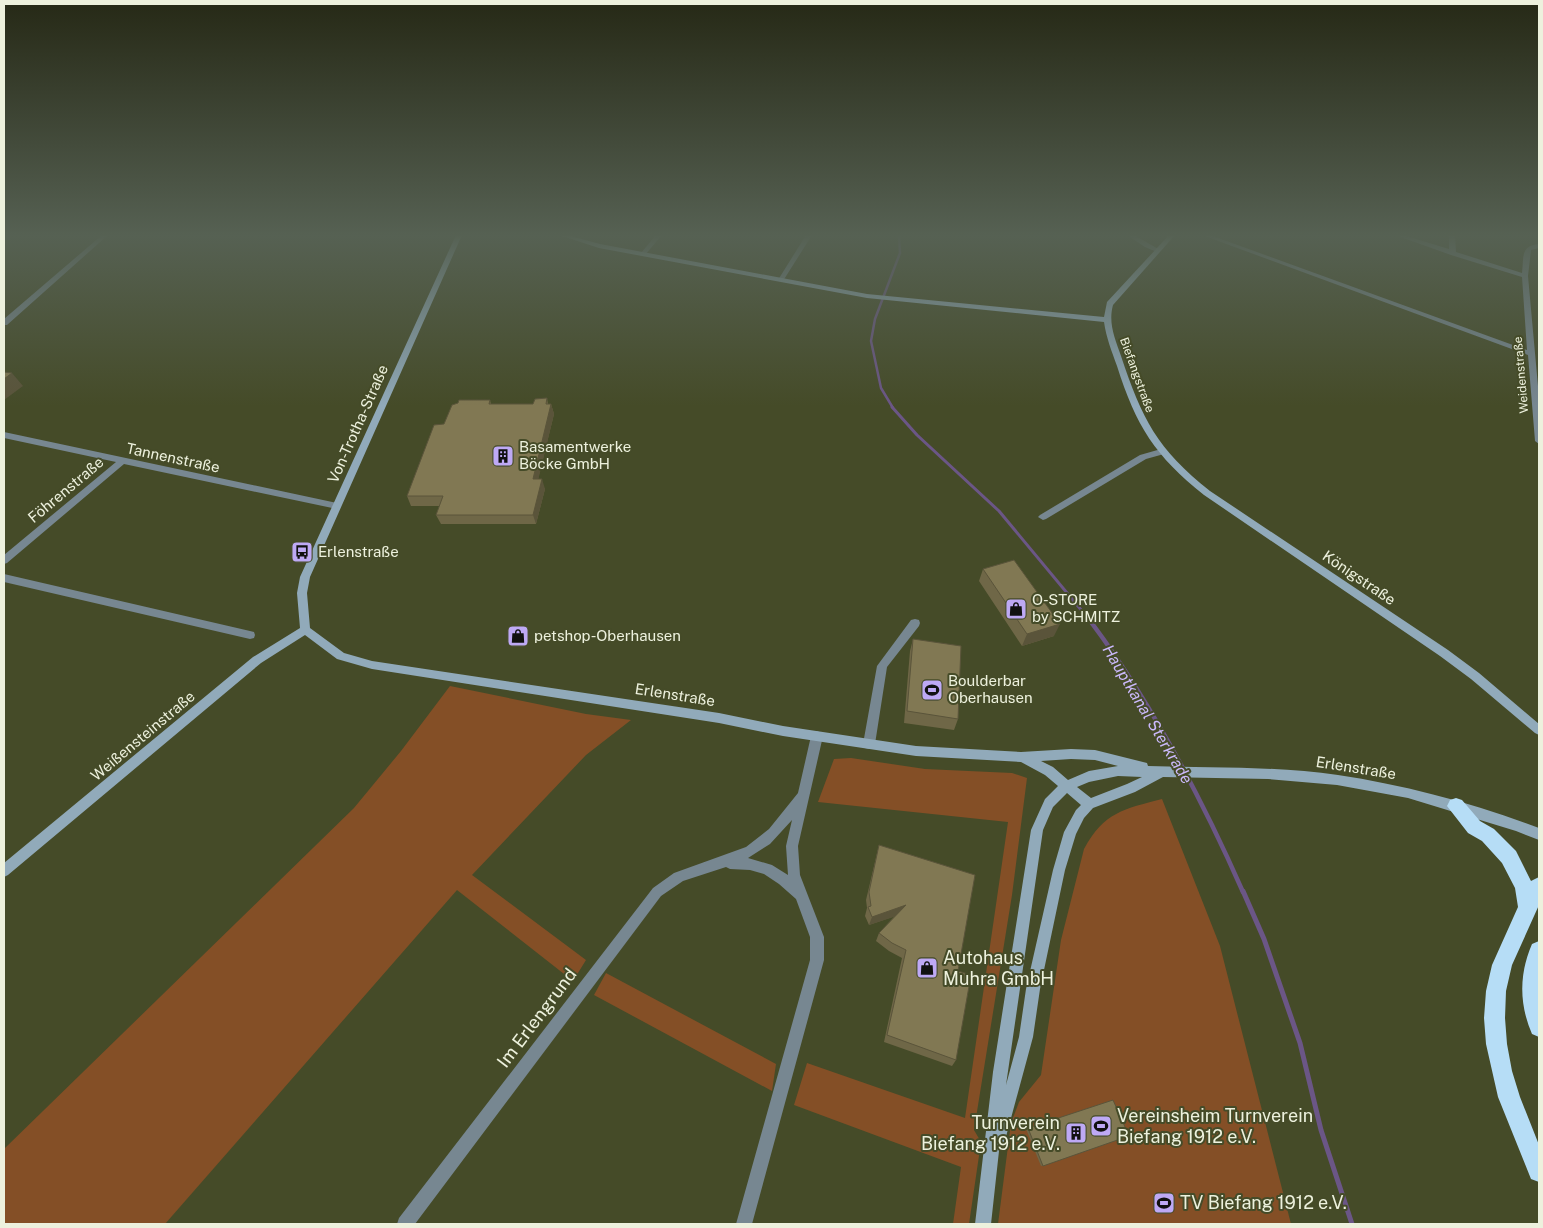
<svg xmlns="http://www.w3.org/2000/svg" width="1543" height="1228" viewBox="0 0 1543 1228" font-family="'Public Sans',sans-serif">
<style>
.green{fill:#844f26}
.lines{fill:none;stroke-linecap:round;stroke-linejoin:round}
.stream-far3{stroke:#6b5686;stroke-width:2.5}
.stream-far2{stroke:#6b5686;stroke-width:3}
.stream-far1{stroke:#6b5686;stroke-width:4.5}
.stream{stroke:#6b5686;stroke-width:5}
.street{fill:#778791;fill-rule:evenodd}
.secondary{fill:#91aaba;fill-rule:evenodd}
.highway{fill:#b6ddf6;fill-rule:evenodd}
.wall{fill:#6f6747}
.shaded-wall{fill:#5a543a}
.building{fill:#817853;stroke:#5a543a}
.labels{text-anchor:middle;stroke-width:4;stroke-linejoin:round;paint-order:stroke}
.far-street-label{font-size:12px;fill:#edf1dd;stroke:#454b28}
.street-label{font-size:15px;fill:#edf1dd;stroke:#454b28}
.poi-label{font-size:15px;fill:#edf1dd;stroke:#454b28;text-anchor:start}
.water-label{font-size:16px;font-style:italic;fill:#cbb9fb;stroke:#454b28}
.near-poi-label{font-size:18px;fill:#edf1dd;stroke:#454b28;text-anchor:start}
.near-street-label{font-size:18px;fill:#edf1dd;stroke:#454b28}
</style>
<rect width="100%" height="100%" fill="#454b28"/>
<path class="green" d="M450,686L586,714L631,720L586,755L472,875L586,960L573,981L457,890L165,1224H4V1149L354,808L401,751Z
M851,758L925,769L1012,773L1027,778L1012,895L974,1130L981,1142L969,1224H953L961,1167L794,1105L807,1063L965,1118L1008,822L818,802L834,759Z
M1162,799L1220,946L1291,1224H998L1011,1123L1019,1102L1041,1075L1061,940L1084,849C1104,812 1124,809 1162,799Z
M606,973L776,1064L772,1091L594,995Z"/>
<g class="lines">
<path class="stream-far3" d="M893,408L881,388L871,341L875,319L900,253L899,235"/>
<path class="stream-far2" d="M892,407L917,435L999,511L1092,623"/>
<path class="stream-far1" d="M1091,622C1153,705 1202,799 1243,892"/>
<path class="stream" d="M1243,891L1264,939L1300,1043L1321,1130L1352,1224"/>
<path class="street" d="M102,235H108L7,325H4V319Z
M656,235H662L645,255H641V253Z
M806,235H812L783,281H779L778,280Z
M1127,235H1134L1160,250L1157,252L1145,247Z
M1202,235H1210L1527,350L1522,277L1451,255L1395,235H1403L1449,249V235H1455L1456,252L1522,273C1524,257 1520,246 1539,244V248L1531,250L1528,276L1539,397V444L1535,441L1528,355Z
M4,432L337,503L341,506L337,509L124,464L7,563L4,564V555L116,462L4,438Z
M1161,449L1165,452L1164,454L1146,459L1046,519L1043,520L1038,517L1040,515L1140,455Z
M4,574L250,631L254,632L255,635L254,638L250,639L4,582Z
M915,619L919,620L920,623L919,626L887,667L875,744L873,748L869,749L865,748L863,744L877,666L911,620Z
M817,731L821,733L823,736L798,846L800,875L824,937V960L752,1224H736L810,960V937L796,899L779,884L764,874L750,870L730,869L726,867L683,881L661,896L415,1224H397L399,1218L653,888L674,873L746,847L769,829L798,793L811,736L813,733ZM792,820L786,846L788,875L772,865L748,858L770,844Z"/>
<path class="secondary" d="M456,235H462L310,577L307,593L310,628L344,653L372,661L719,713L783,726L916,746L1021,752L1071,749L1095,750L1147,763L1148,766C1211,768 1276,766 1338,775C1405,785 1476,804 1539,828V840L1516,831L1408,798L1337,785L1268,779L1163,777L1135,792L1093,808L1084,818L1076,834L1065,870L1040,989L1033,1037L1004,1144L1002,1149L999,1151L991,1224H975L993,1072L1031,830L1045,799L1058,786L1045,775L1021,762L916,756L783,736L719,723L372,669L337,659L305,635L261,663L8,875L4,877V863L253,657L300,628L297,593L300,577ZM1071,759L1095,760L1118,766L1089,771L1068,780L1053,767L1041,761ZM1118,776L1142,777L1127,784L1091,798L1077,787L1089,782ZM1067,793L1081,805L1076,810L1064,832L1053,870L1026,989L1019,1037L1006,1085L1043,830L1053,807Z
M559,235H567L600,244L867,294L1104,317L1107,302L1169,235H1175L1113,305C1108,323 1115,339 1121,356C1142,419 1157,449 1210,491L1448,650L1479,673L1539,724V735L1535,733L1471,679L1440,656L1204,495C1155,456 1136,426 1117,366C1112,352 1106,337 1104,322L867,298L599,248Z"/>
<path class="highway" d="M1456,798L1462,800L1480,821L1494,829L1516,851L1531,881L1539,877V905L1512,965L1506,991L1505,1018L1507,1044L1512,1071L1520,1097L1539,1145V1182L1531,1179L1498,1097L1486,1044L1484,1018L1486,991L1492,965L1518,907L1515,888L1502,863L1482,841L1468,833L1447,806L1450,800Z
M1539,941V1037L1532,1034C1519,1004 1519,974 1532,944Z"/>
</g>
<path class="wall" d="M547,398L548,404H551L554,414L538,479L545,489L536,524H441L436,515L440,506H411L407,496L444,424L490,400L491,404H533Z
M983,569L1054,636L1022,646L979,581Z
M913,639L958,719L954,730L904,723L910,651Z
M879,845L958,971L956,1060L952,1066L884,1042L902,958L889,951L876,941L879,933L895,916L869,925L865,916L867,908L866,900Z
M1028,1128L1129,1136L1041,1166L1026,1129Z"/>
<path class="shaded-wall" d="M12,373L23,386L4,400V379Z
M551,404L554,414L536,489L533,479Z
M542,479L545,489L536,524L533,515Z
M1060,624L1054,636L1022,646L1027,634Z
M906,905L903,914L869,925L872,917Z"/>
<path class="building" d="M4,372L12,373L4,379Z
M547,398L546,404H551L533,479H542L533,515H436L443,496H407L434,425L444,424L452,405L458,403L459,400H490L489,404H533L535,399Z
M1014,560L1060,624L1027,634L983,569Z
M913,639L961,646L958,719L907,711Z
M879,845L975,875L958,971L971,975L956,1060L887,1035L906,950L892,943L879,933L906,905L872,917L868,907L871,906L869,892Z
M1113,1100L1129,1136L1043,1166L1028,1128Z"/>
<linearGradient id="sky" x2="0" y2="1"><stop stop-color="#262916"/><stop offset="0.58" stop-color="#566153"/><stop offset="1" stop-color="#566153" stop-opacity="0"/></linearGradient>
<rect width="1543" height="406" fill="url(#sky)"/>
<defs>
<g id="building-square" transform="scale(1.125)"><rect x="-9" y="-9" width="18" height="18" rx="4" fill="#bea9f5" stroke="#454b28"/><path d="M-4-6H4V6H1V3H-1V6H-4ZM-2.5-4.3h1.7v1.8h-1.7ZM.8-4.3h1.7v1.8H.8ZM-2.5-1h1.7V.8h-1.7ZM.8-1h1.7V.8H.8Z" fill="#111"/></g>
<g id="bus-square" transform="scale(1.125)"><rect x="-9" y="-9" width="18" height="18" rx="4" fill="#bea9f5" stroke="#454b28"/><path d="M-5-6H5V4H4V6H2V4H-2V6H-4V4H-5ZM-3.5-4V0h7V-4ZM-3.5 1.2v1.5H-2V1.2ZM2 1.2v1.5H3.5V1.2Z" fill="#111"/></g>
<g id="shop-square" transform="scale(1.125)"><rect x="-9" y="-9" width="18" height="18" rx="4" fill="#bea9f5" stroke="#454b28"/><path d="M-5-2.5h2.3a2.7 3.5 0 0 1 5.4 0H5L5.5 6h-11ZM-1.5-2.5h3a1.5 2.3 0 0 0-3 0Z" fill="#111"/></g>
<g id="stadium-square" transform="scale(1.125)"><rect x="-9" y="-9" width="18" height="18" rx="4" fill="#bea9f5" stroke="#454b28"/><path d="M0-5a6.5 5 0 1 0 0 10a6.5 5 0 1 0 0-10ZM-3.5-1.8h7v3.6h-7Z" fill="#111"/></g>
</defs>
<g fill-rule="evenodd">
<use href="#building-square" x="503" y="456"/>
<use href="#bus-square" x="302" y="552"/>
<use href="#shop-square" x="1016" y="609"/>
<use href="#shop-square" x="518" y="636"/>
<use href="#stadium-square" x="932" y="690"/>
<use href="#shop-square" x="927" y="968"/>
<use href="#stadium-square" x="1101" y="1126"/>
<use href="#building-square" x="1076" y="1133"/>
<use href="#stadium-square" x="1164" y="1203"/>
</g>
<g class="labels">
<g class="far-street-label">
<text transform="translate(1137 375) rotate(70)" y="4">Biefangstraße</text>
<text transform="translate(1521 375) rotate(-95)" y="4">Weidenstraße</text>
</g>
<g class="street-label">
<text transform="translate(358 424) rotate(-66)" y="5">Von-Trotha-Straße</text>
<text transform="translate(173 458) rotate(12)" y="5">Tannenstraße</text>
<text transform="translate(66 490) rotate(-40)" y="5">Föhrenstraße</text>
<text transform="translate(1359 578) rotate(34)" y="5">Königstraße</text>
<text transform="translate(675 695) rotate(9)" y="5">Erlenstraße</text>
<text transform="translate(143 736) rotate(-40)" y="5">Weißensteinstraße</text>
<text transform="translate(1356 768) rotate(9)" y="5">Erlenstraße</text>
</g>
<g class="poi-label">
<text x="519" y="452">Basamentwerke<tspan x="519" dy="17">Böcke GmbH</tspan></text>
<text x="318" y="557">Erlenstraße</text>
<text x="1032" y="605">O-STORE<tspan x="1032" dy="17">by SCHMITZ</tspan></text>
<text x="534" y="641">petshop-Oberhausen</text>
<text x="948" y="686">Boulderbar<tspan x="948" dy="17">Oberhausen</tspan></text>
</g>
<g class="water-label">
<text transform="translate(1148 714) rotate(59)" y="6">Hauptkanal Sterkrade</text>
</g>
<g class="near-poi-label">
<text x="943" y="964">Autohaus<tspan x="943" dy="21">Muhra GmbH</tspan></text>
<text x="1117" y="1122">Vereinsheim Turnverein<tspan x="1117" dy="21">Biefang 1912 e.V.</tspan></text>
<text x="1060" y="1129" text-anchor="end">Turnverein<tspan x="1060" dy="21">Biefang 1912 e.V.</tspan></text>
<text x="1180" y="1209">TV Biefang 1912 e.V.</text>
</g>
<g class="near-street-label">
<text transform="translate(537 1018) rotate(-53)" y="6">Im Erlengrund</text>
</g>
</g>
<rect width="1543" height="1228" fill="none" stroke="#edf1dd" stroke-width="10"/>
</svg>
